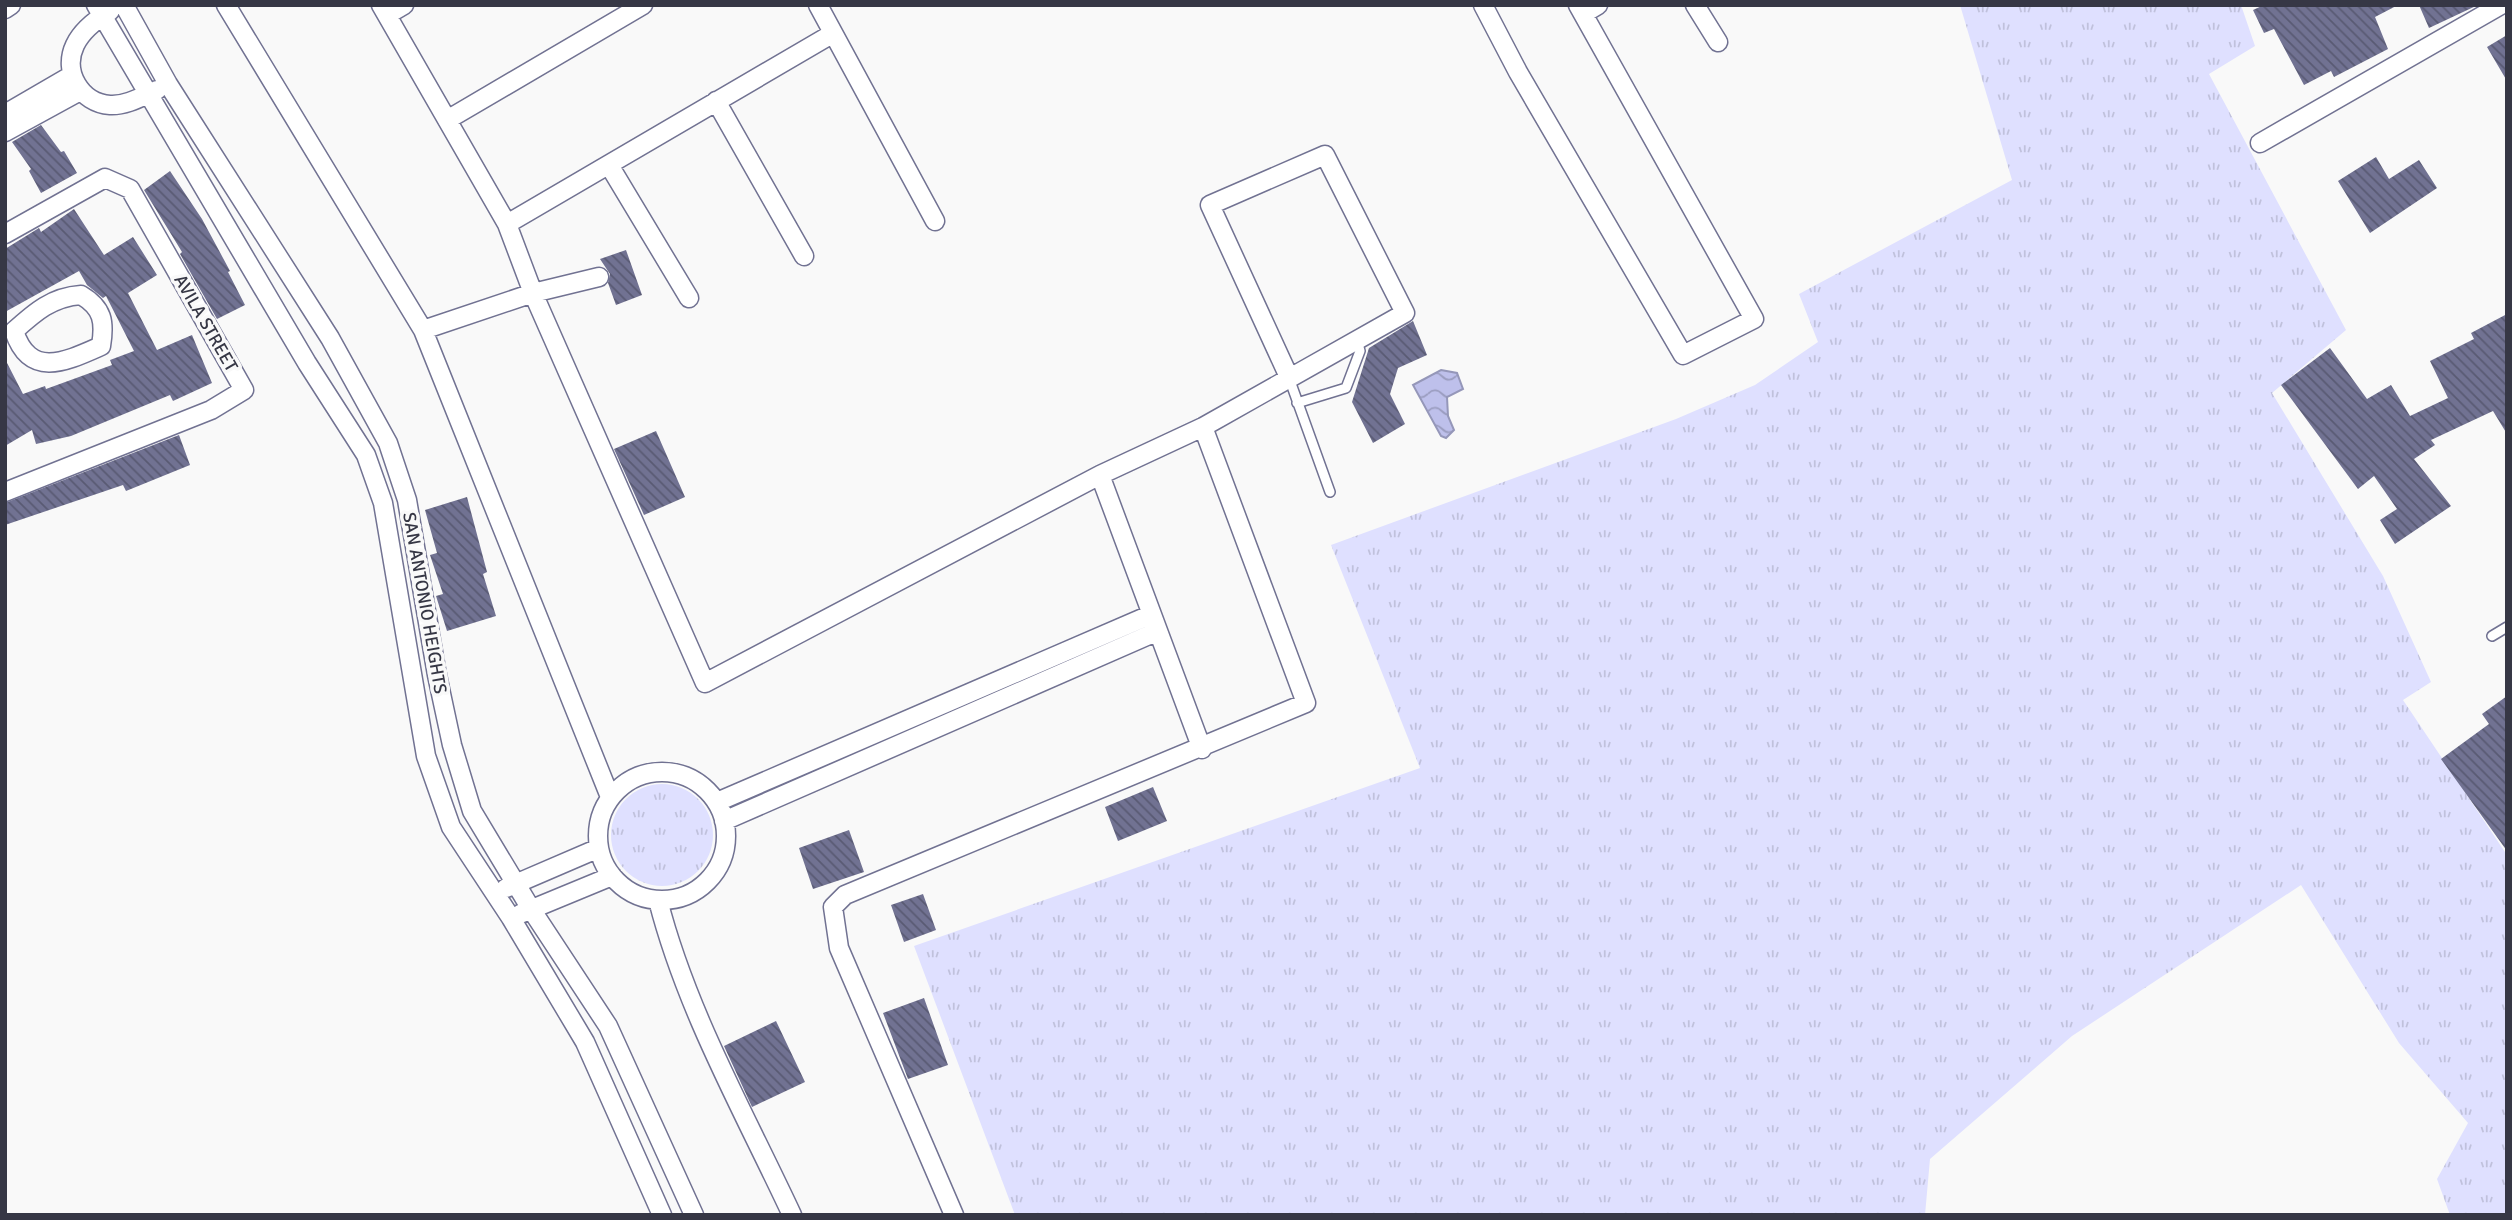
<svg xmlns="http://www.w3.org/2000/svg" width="2512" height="1220" viewBox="0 0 2512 1220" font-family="Signika,sans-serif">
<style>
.grass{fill:url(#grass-tufts)}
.water{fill:url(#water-waves);stroke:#9597b9;stroke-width:2}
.building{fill:url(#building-back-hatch)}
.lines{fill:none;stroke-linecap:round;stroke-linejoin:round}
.lane-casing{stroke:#717292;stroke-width:12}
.street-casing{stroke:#717292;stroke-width:21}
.lane{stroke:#fff;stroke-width:9}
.street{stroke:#fff;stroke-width:18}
.labels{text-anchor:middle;stroke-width:7;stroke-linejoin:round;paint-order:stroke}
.street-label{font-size:18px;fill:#363745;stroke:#f9f9f9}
</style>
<defs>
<pattern id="grass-tufts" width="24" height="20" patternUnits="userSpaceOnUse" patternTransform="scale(1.75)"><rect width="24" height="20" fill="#dfe0ff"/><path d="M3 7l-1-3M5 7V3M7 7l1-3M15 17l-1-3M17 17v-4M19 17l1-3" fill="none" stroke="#c0c1dc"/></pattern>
<pattern id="water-waves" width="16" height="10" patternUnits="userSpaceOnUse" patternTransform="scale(1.75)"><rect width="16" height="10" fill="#bec0eb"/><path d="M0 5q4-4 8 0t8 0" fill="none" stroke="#9b9dc0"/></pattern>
<pattern id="building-back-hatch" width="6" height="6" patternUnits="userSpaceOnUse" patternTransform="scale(1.75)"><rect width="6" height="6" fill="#717292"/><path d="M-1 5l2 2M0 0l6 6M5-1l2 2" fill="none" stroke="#595a73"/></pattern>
</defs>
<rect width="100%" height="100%" fill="#f9f9f9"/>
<path class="grass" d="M1960,5H2241L2255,46L2209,74L2346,330L2272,393L2383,576L2431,682L2403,700L2507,855V1215H2450L2437,1179L2468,1123L2399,1043L2301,885L2072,1036L1930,1159L1925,1215H1015L914,946L1420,768L1331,545L1676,419L1755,385L1818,342L1799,294L2012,180Z
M611 835a51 51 0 1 1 102 0a51 51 0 1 1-102 0Z"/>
<path class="water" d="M1441,370L1457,373L1463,389L1447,397L1448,416L1454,430L1446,438L1441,436L1413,385Z"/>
<path class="building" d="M2264,5H2398L2375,17L2388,49L2334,77L2331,71L2304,85L2274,29L2264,33L2253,10Z
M2419,5H2478L2429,28Z
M2507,35V81L2487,47Z
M41,125L61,152L64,151L77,173L41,193L29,171L31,169L12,142Z
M2376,157L2389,179L2419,160L2437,188L2370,233L2338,181Z
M170,171L202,219L230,271L228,272L245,305L217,319L180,254L182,252L144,190Z
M74,209L104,255L133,237L157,275L128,293L157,350L192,335L212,383L173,401L170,395L71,436L36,444L32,430L5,446V359L23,394L45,386L46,389L112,365L110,360L134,351L106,296L103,298L87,285L79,271L5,312V249L39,228L41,232Z
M626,250L642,295L616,305L608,283L610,274L600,259Z
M2507,314V434L2493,411L2431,440L2435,445L2414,459L2451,506L2395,544L2380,520L2397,509L2374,476L2358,489L2281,385L2330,348L2367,399L2391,385L2410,416L2448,398L2430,361L2474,339L2471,333Z
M1413,321L1427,355L1398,368L1390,394L1405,424L1373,443L1352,402L1369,348Z
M656,431L685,497L644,515L614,449Z
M179,435L190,465L126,491L123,485L5,525V503Z
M467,497L487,572L483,574L496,616L447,631L436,596L443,594L430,555L437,553L425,510Z
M2507,696V851L2441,759L2489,724L2482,714Z
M1153,787L1167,821L1118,841L1105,807Z
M849,830L864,872L813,889L799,848Z
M923,894L936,930L904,942L891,905Z
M924,998L948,1065L908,1079L883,1013Z
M776,1021L805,1082L752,1107L724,1046Z"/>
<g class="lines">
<g class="lane-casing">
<path id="lane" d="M1289,378L1330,492
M1297,403L1346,388L1360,351L1357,340
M2492,636L2507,627"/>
</g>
<g class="street-casing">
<path id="street" d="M96,5L307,363L366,455L383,503L426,756L451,827L511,918L585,1042L662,1215
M124,5L168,84L330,338L388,443L407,500L437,675L452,745L472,811L531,909L608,1026L694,1215
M226,5L423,330L610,797
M381,5L507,224L533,293L705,683L1100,475L1203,427L1405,313L1325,155L1210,205L1289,377
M818,5L935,221
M1483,5L1518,72L1683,355L1754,319L1578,5
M1695,5L1718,42
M5,9L11,5
M110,11C97,19 82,30 75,45C62,72 81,103 110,105C126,106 143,96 157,90
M1583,14L1598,5
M387,15L404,5
M716,101L804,256
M5,114L72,75
M447,120L643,5
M5,132L80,91
M2260,143L2501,5
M609,165L689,298
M507,224L832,34
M5,234L105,178L130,189L244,390L211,410L5,492
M81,295C103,308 105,322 101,346C65,362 30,379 14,331C35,312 52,297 81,295Z
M423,330L533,293L599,277
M1100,475L1202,749
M598 836a64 64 0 1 1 128 0a64 64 0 1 1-128 0Z
M717,802L1150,615
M724,821L1156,632
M506,888L599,848
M658,900C686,1010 744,1112 792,1215
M520,914L612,876
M954,1215L839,948L833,907L845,895L1306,703L1203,427"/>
</g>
<use href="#lane" class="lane"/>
<use href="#street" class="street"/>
</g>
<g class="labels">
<g class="street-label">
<text transform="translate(206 323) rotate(60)" y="6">AVILA STREET</text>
<text transform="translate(425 603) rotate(80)" y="6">SAN ANTONIO HEIGHTS</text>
</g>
</g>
<rect width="2512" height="1220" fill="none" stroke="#363745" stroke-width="14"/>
</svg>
